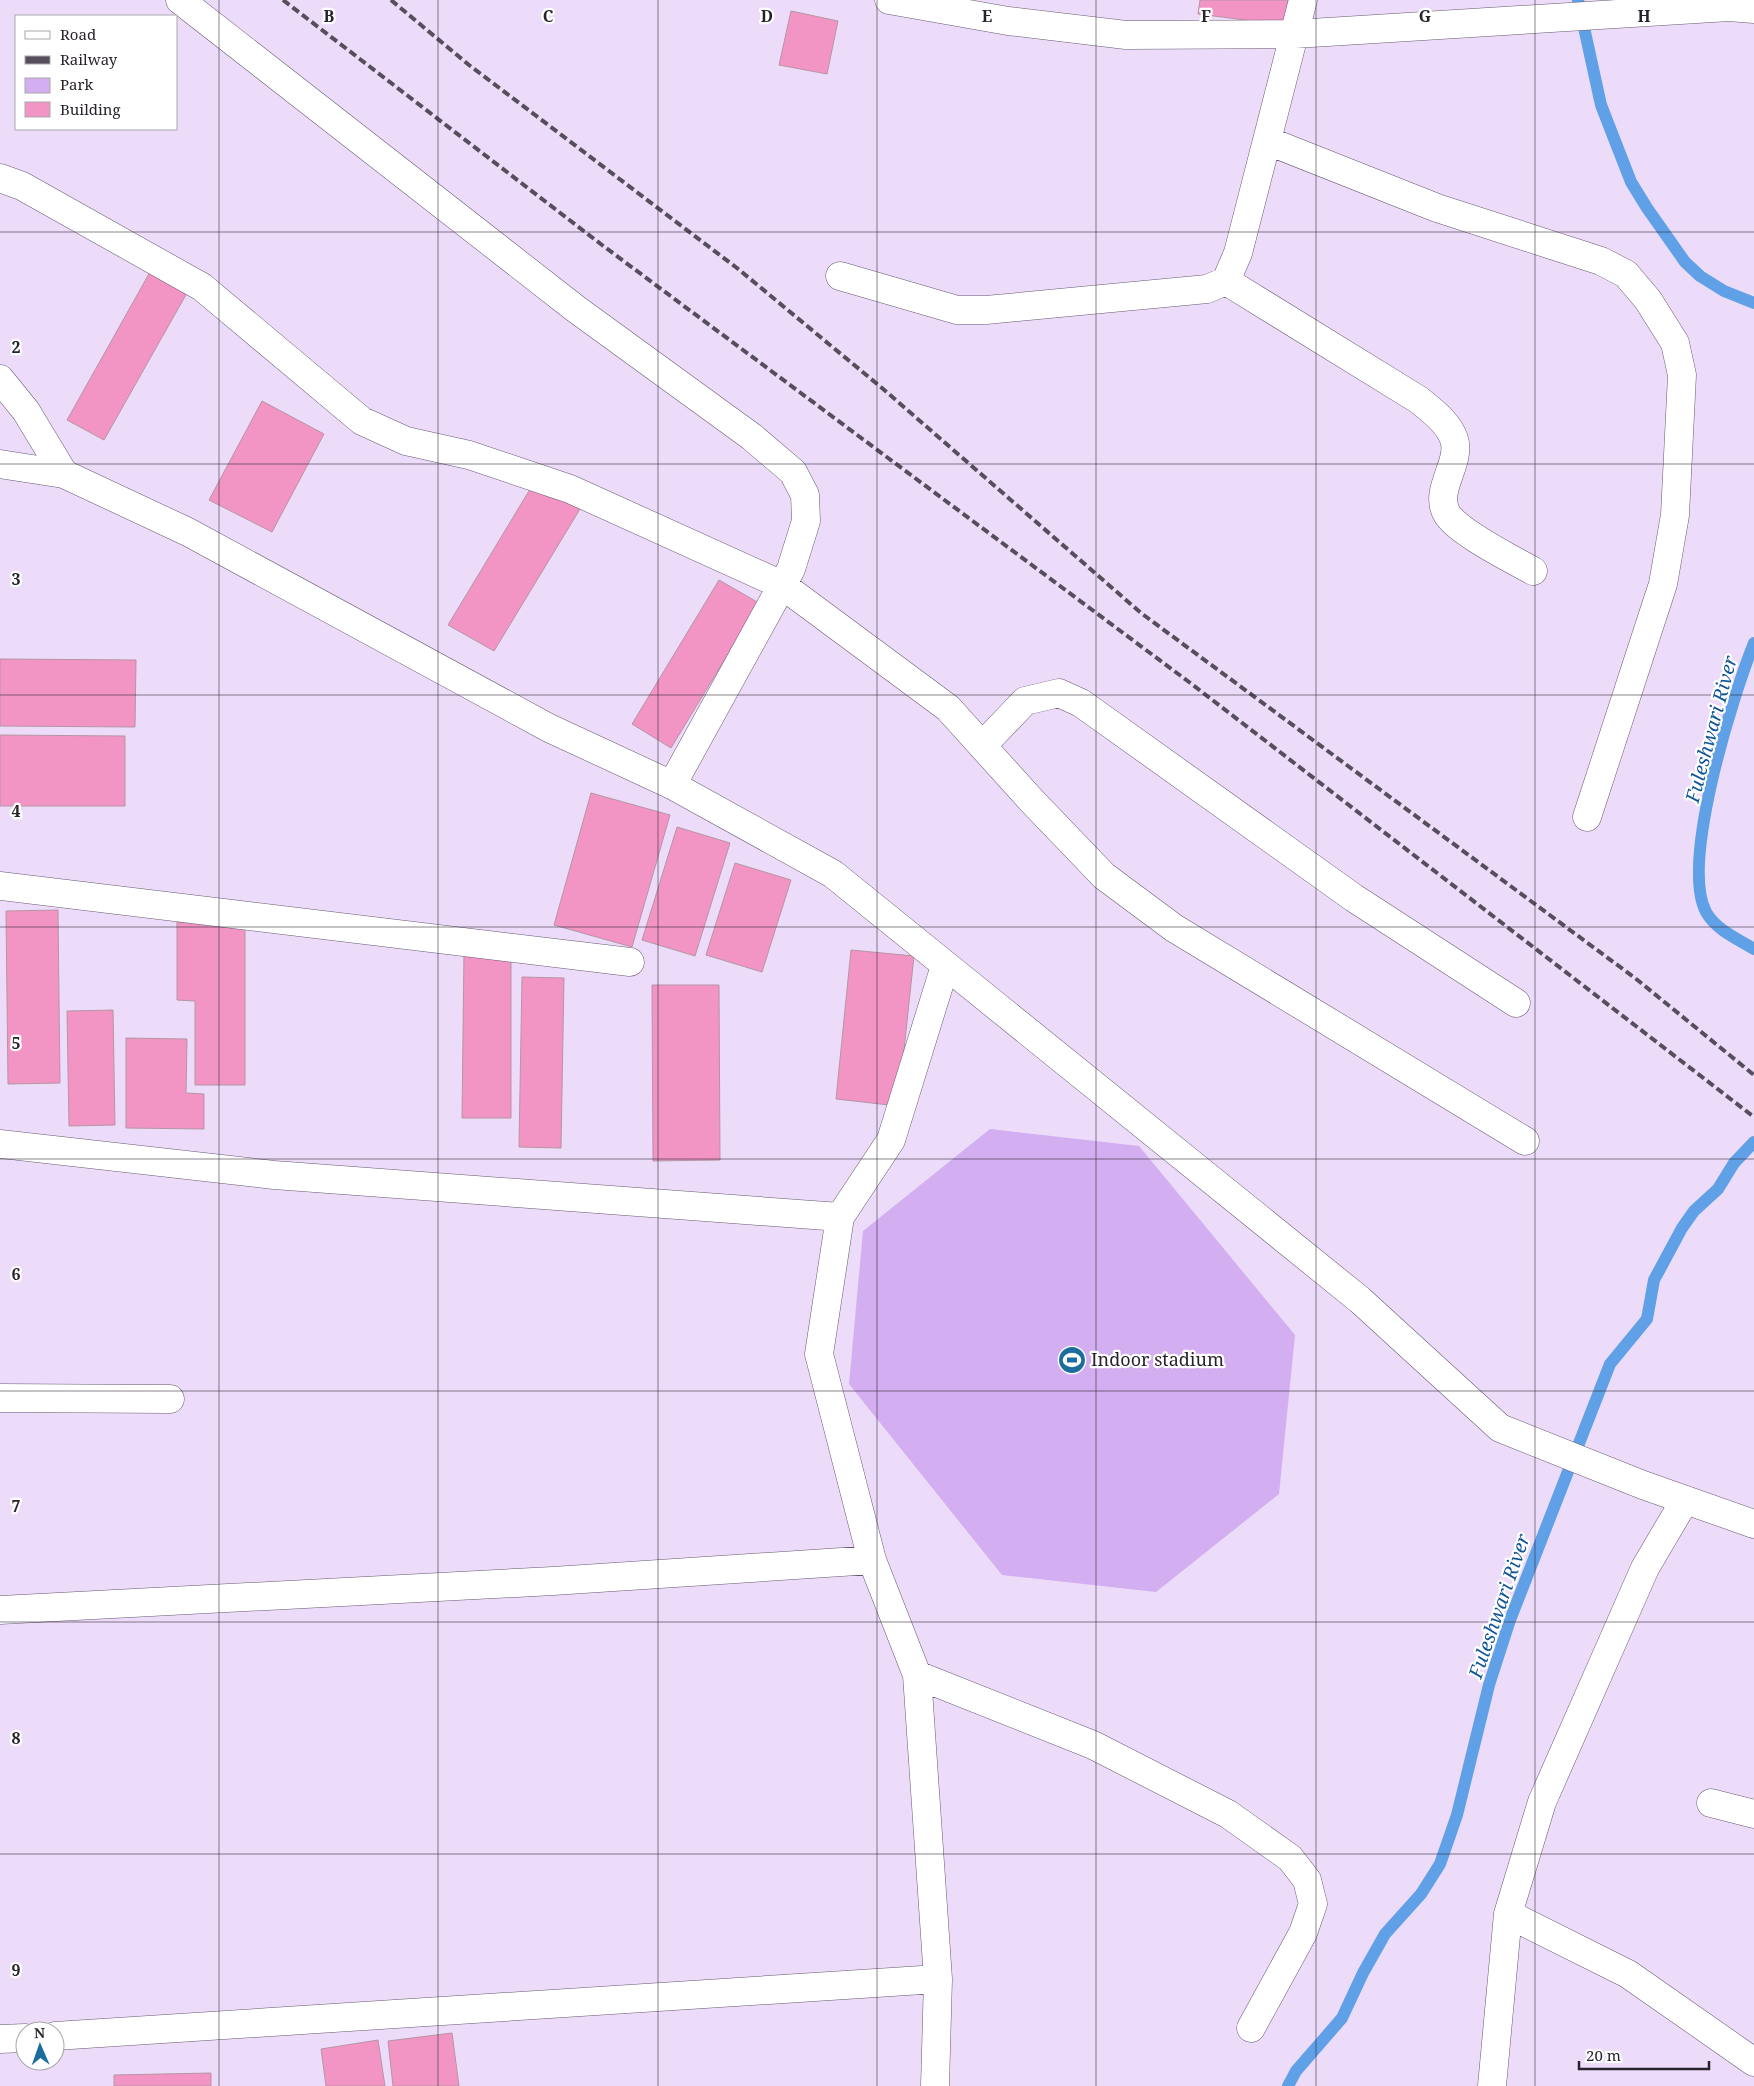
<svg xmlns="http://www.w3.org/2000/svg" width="1754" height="2086" viewBox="0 0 1754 2086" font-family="'Noto Serif',serif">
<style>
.green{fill:#d3aef0}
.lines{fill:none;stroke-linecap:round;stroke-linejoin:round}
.stream{stroke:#5fa0e7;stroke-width:12}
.building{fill:#f295c4;stroke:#b595a4}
.street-casing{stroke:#675972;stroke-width:29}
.secondary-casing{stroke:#675972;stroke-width:29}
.street{stroke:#fff;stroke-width:28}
.secondary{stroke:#fff;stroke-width:28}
.rail{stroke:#574e5d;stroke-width:4;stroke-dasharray:8 4;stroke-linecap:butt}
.grid{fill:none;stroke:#28222c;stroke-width:1;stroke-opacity:0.55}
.labels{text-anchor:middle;stroke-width:4.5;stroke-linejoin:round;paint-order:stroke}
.poi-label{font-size:18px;fill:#28222c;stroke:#fff;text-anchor:start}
.water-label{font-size:19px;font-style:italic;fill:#105596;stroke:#fff}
.grid-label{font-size:16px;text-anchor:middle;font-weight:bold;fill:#28222c;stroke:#fff;stroke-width:4.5;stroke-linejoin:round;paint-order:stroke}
</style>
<rect width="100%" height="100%" fill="#ecdcf9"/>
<path class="green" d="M990,1129L1139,1146L1295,1335L1279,1494L1156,1592L1002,1575L849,1384L863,1231Z"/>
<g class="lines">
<path class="stream" d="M1578,0L1601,105L1631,182L1647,208L1685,262L1700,276L1724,291L1754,303
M1754,643C1733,695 1680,863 1706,912C1716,930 1738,939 1754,949
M1288,2086L1296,2071L1342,2018L1363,1973L1385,1934L1421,1894L1440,1864L1457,1815L1489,1685L1510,1620L1610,1364L1647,1319L1654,1280L1682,1228L1694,1211L1718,1189L1734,1163L1754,1142"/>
</g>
<path class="building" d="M1200,0H1295L1292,26L1198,14Z
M791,11L838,21L827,74L779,65Z
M150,272L187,293L104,440L67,420Z
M262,401L324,434L272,532L209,500Z
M535,481L580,509L494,651L448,625Z
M719,580L759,603L671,748L632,724Z
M0,659L136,660L135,727L0,726Z
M0,735L125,736V806H0Z
M591,793L670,815L632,947L554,925Z
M677,827L730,843L695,956L642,940Z
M735,863L791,880L762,972L706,955Z
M58,910L60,1083L8,1084L6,911Z
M177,922H245V1085H195V1001L177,1000Z
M851,950L914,956L898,1106L836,1099Z
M464,953H511V1118H462Z
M522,977L564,978L561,1148L519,1147Z
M652,985H719L720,1160L653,1161Z
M113,1010L115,1125L69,1126L67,1011Z
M126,1038L187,1039L186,1093L204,1094V1129L126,1128Z
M452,2033L459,2086H393L388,2041Z
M378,2040L385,2086H326L321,2049Z
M211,2073V2086H114V2075Z"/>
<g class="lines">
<g class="street-casing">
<path id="street" d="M180,0L576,309L752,437L793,472L805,495L806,521L791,569L672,785
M889,0L1008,21L1126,35L1295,34L1729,7L1754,9
M1268,141L1437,208L1601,261L1626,274L1648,300L1675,343L1682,375L1675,515L1663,584L1587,817
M0,178L22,186L202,287L362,421L406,441L469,455L570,489L782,585L948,708L1031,800L1104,876L1174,928L1525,1141
M840,276L957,310H986L1207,289L1226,281L1238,253L1303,0
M1226,281L1419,400C1432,411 1448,422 1454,439C1462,463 1433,490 1447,514C1459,533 1512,559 1533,571
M0,379L26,411L64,474
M982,746L1025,701L1059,693L1081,703L1354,898L1516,1003
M0,886L630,962
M0,1144L274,1175L840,1217
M0,1398L170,1399
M0,1610L553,1581L872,1560
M917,1675L1093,1745L1228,1814L1290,1858L1307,1880L1313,1904L1303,1933L1251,2028
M1711,1803L1754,1814
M1508,1914L1628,1974L1754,2062
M55,2036L938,1979
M0,2039L25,2038
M935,2086L938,1979L917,1675L872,1560L819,1354L840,1217L891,1140L945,966
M1492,2086L1508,1914L1542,1802L1645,1568L1685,1500"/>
</g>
<g class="secondary-casing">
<path id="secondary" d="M0,464L64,474L188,532L549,728L672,785L833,874L1360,1300L1500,1428L1643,1485L1754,1524"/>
</g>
<use href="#street" class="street"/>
<use href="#secondary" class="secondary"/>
<path class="rail" d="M283,0L602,245L1189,682L1754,1117
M391,0L469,65L737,268L882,388L1141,613L1635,978L1754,1075"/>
</g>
<path class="grid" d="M219,0V2086M438,0V2086M658,0V2086M877,0V2086M1096,0V2086M1316,0V2086M1535,0V2086M0,232H1754M0,464H1754M0,695H1754M0,927H1754M0,1159H1754M0,1391H1754M0,1622H1754M0,1854H1754"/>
<defs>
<g id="stadium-disc" transform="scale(1.4375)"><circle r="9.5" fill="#1b6d9e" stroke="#fff"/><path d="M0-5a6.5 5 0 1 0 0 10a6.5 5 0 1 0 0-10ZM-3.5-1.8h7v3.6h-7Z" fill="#fff"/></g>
</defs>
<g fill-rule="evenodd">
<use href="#stadium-disc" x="1072" y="1360"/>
</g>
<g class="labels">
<g class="poi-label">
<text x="1091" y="1366">Indoor stadium</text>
</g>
<g class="water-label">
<text transform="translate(1711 729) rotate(-75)" y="7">Fuleshwari River</text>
<text transform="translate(1499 1606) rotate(-71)" y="7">Fuleshwari River</text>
</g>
</g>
<g class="grid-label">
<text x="329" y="22">B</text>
<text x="548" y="22">C</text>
<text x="767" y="22">D</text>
<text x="987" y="22">E</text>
<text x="1206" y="22">F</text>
<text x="1425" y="22">G</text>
<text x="1644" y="22">H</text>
<text x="16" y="353">2</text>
<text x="16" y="585">3</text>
<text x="16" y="817">4</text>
<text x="16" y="1049">5</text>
<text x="16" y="1280">6</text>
<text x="16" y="1512">7</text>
<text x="16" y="1744">8</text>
<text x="16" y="1976">9</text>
</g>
<rect x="15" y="15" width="162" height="115" fill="#ffffff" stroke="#a9a7ab"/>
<rect x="25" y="31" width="25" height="8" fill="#ffffff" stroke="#a9a7ab"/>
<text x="60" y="40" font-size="15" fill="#28222c">Road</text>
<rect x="25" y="56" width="25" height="8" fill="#574e5d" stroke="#a9a7ab"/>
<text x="60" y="65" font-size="15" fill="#28222c">Railway</text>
<rect x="25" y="78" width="25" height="15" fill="#d3aef0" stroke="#a9a7ab"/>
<text x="60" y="90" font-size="15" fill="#28222c">Park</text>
<rect x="25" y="102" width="25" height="15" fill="#f295c4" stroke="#a9a7ab"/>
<text x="60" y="115" font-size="15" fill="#28222c">Building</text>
<g transform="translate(40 2046) rotate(358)"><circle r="24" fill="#ffffff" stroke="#a9a7ab"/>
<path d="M0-4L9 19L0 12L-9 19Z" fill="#1b6d9e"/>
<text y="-8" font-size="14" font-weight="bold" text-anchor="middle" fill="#28222c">N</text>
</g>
<path d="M1579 2061v8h130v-8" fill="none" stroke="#28222c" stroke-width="2.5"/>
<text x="1586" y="2061" font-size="15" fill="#28222c" stroke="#ffffff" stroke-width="4" paint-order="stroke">20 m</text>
</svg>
